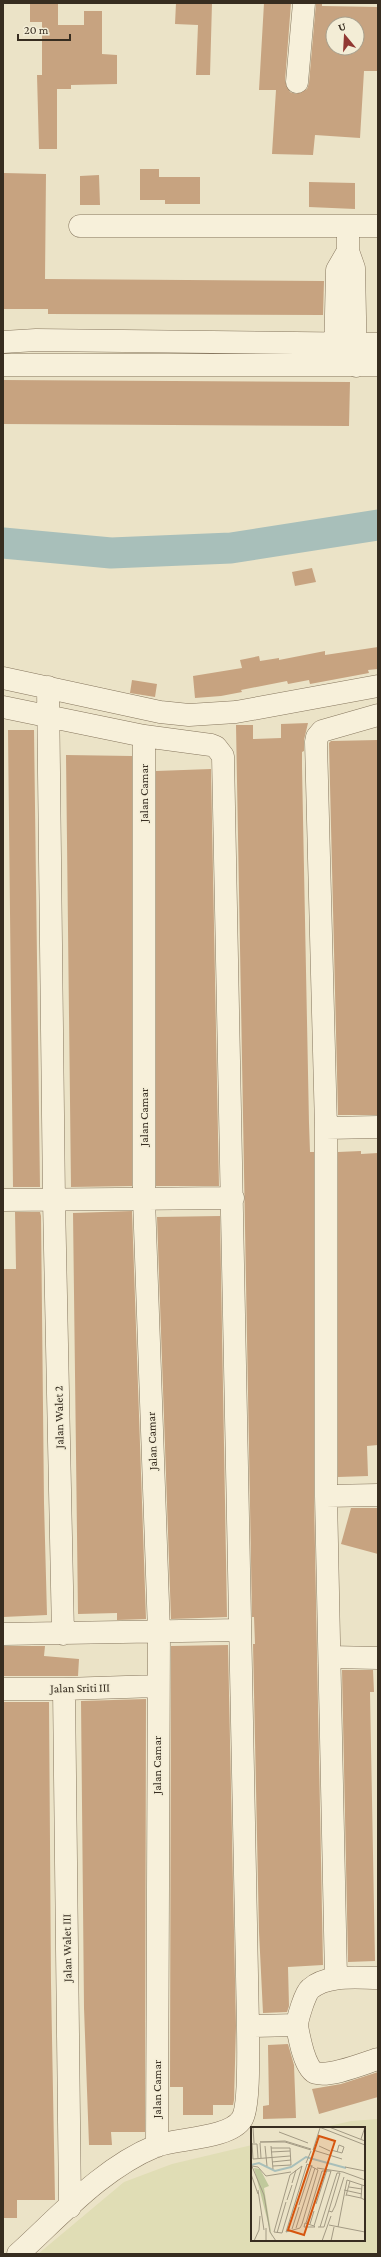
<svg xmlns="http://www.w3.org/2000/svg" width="381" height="2257" viewBox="0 0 381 2257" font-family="'Crimson Pro',serif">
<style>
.farmland{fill:#e0ddb5}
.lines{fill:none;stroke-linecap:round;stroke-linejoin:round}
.river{stroke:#a8bfba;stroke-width:31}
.building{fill:#c7a380;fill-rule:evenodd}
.minor-casing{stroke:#86765e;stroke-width:23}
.minor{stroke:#f7f0da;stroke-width:22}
.labels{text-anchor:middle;stroke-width:3;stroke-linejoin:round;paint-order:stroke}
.street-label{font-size:12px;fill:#372d20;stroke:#f3edd6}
.inset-river{fill:none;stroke:#a8bfba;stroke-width:2}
.inset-road{fill:none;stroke:#a39a84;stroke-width:1}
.view{fill:#d6550e;fill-opacity:0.15;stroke:#d6550e;stroke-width:2}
.inset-edge{fill:none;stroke:#372d20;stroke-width:2}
</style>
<rect width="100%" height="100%" fill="#ebe3c7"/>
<path class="farmland" d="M378,2119V2254H38L124,2182L172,2164L252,2145V2240H364V2128H321L351,2121Z"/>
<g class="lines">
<path class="river" d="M3,543L111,553L231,548L378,525"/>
</g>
<path class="building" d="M30,3H58V25H84V11H102V54L117,55V84L71,85V89H57V149H39L37,75H42V22H30Z
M176,3H212L210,75H196L198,25L175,24Z
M264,3H291L285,81L290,92L296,94L307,89L309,83L316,3H322V6L378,7V71H364L360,138L315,135L313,155L272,154L276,90H259ZM333,24H357V48H333Z
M140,169H159V177H200V204H165V200H140Z
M4,173L46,174L45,279L324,281L323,315L48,314V309H3Z
M99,175L100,205H80V176Z
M309,182L355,183V209L309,207Z
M3,380L350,382L349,426L3,424Z
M312,568L316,582L295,586L292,572Z
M378,647V669L368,670L369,673L310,684L309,680L288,684L287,681L241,690L242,692L221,696L195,698L193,676L242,668L240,660L259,656L260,661L279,658V660L325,651V655Z
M132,680L157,684L155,697L130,693Z
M308,723L304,740V751L302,752V767L309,1123L310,1152H314V1496L323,1965L288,1967L289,2006L287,2012L263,2013L259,1932L253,1644H255L254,1617H252L236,725H253V739L281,738V724Z
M8,730H34L40,1187H13Z
M378,740V1115H338L329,743L331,741Z
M66,755L132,756V1186L71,1187Z
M211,769L219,1186H156V771Z
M361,1151V1154L378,1153V1445L367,1446L368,1476L338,1477V1152Z
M132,1211L146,1619L117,1620V1613L78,1614L73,1213Z
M15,1212H40L41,1216L44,1503L47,1615L3,1617V1269H16Z
M220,1216L227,1617L171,1619L157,1217Z
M351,1508H378V1554L341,1544Z
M228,1645L236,2026L234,2100L233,2105H213V2115H183V2087H170L171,1646Z
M3,1646H45L44,1656L79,1659L78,1676H3Z
M342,1670H373L374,1692H370L375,1961L348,1962Z
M146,1699L145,2132H111L112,2145H89L84,2008L81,1701Z
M3,1702H49L51,1983L55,2200H17V2218H3Z
M288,2044L294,2065L296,2118L263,2119V2106L269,2105L268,2045Z
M378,2072V2097L319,2114L312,2089L341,2084Z"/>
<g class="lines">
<g class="minor-casing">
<path id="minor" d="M297,82L304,3
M80,226H348V251L354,268L356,366
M348,226H378
M3,342L36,340L378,344
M335,359L337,270L348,251
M3,365H378
M3,678L160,712L189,715L236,712L378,686
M48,687L54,1200L63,1634
M3,707L144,736L211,745L216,747L223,756L248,2026C248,2045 250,2106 242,2119C229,2139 178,2138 156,2146C102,2168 60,2216 18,2254
M144,736V1199L159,1632L157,2146
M326,1128L378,1127
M3,1200L233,1198
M326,1496L378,1495
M3,1634L240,1630
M330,1657L378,1658
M3,1689H64L157,1686
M64,1689L70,2207
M336,1978L326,1496V1128L316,742L317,737L322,731L378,715
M378,1978C357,1978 327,1974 310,1989C305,1993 297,2020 297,2026C299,2037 305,2070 316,2073C331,2077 362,2064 378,2059
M248,2026L297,2025"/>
</g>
<use href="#minor" class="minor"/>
</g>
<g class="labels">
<g class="street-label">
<text transform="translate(144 793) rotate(-90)" y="4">Jalan Camar</text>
<text transform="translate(144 1117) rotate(-90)" y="4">Jalan Camar</text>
<text transform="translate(59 1417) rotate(-91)" y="4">Jalan Walet 2</text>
<text transform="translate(152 1441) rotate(-92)" y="4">Jalan Camar</text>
<text transform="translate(80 1688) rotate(-1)" y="4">Jalan Sriti III</text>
<text transform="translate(157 1765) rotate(-90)" y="4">Jalan Camar</text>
<text transform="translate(67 1948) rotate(-91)" y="4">Jalan Walet III</text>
<text transform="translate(157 2089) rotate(-90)" y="4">Jalan Camar</text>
</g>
</g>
<g transform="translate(251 2127)">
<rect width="114" height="114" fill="#ebe3c7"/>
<path d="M3,41L9,42L18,59L13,61L21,111Z" fill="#c0c99c"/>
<path class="inset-river" d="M0,38L8,36L24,44L40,40L55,30L95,41"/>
<path class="inset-road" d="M2,0L3,16M68,0L114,18M78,0L114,14M28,5L57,16M110,12L114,0M1,16L2,32L39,29M9,16L10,31M0,17H6L7,31M14,19L16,39M20,19L22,42M68,19L79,24M20,21H39L40,38L22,39M60,23L34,15H9L34,14L60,22M62,23L91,32M62,23L69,1M80,23L91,26L93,20L88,18L86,25M20,25L39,24M21,35L40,33M55,36L60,24M0,37L13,68L19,105L25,114M56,37L67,43L51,97L49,101L35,105ZM1,39L7,40L15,49L40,45M51,39L31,106L23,105L39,48ZM94,40L114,44M66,41L92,45L114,53M0,47L7,67M41,56L45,43M111,58L110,71L114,73M98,60L111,62M7,63L13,103M93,63L111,67M96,68L110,71M95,69L99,54M36,73L41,58M65,77L76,43M48,78L61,38M78,84L81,85L84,79L93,50M54,96L63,99L64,100H53ZM55,96L71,44H80L63,99M59,97L63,84M78,98L114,105M67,100H73L89,46H86L69,100M87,100L96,53L114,59M45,101L64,41M41,102L48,80M26,106L35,75M3,114L8,103L9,89M15,114V101M50,114H63M71,114L80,89M80,114L83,100"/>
<path class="view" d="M68,9L84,14L53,108L37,103Z"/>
<rect width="114" height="114" class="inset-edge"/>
</g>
<rect width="381" height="2257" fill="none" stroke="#372d20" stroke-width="8"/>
<g transform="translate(345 36) rotate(342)"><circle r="19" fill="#f3edd6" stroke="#a8a08d"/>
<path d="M0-3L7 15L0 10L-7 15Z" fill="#913832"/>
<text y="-6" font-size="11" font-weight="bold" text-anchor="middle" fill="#372d20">U</text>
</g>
<path d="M18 34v6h52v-6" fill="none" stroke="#372d20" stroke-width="2"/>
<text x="24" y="34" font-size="12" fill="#372d20" stroke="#f3edd6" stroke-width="3" paint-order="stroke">20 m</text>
</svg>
